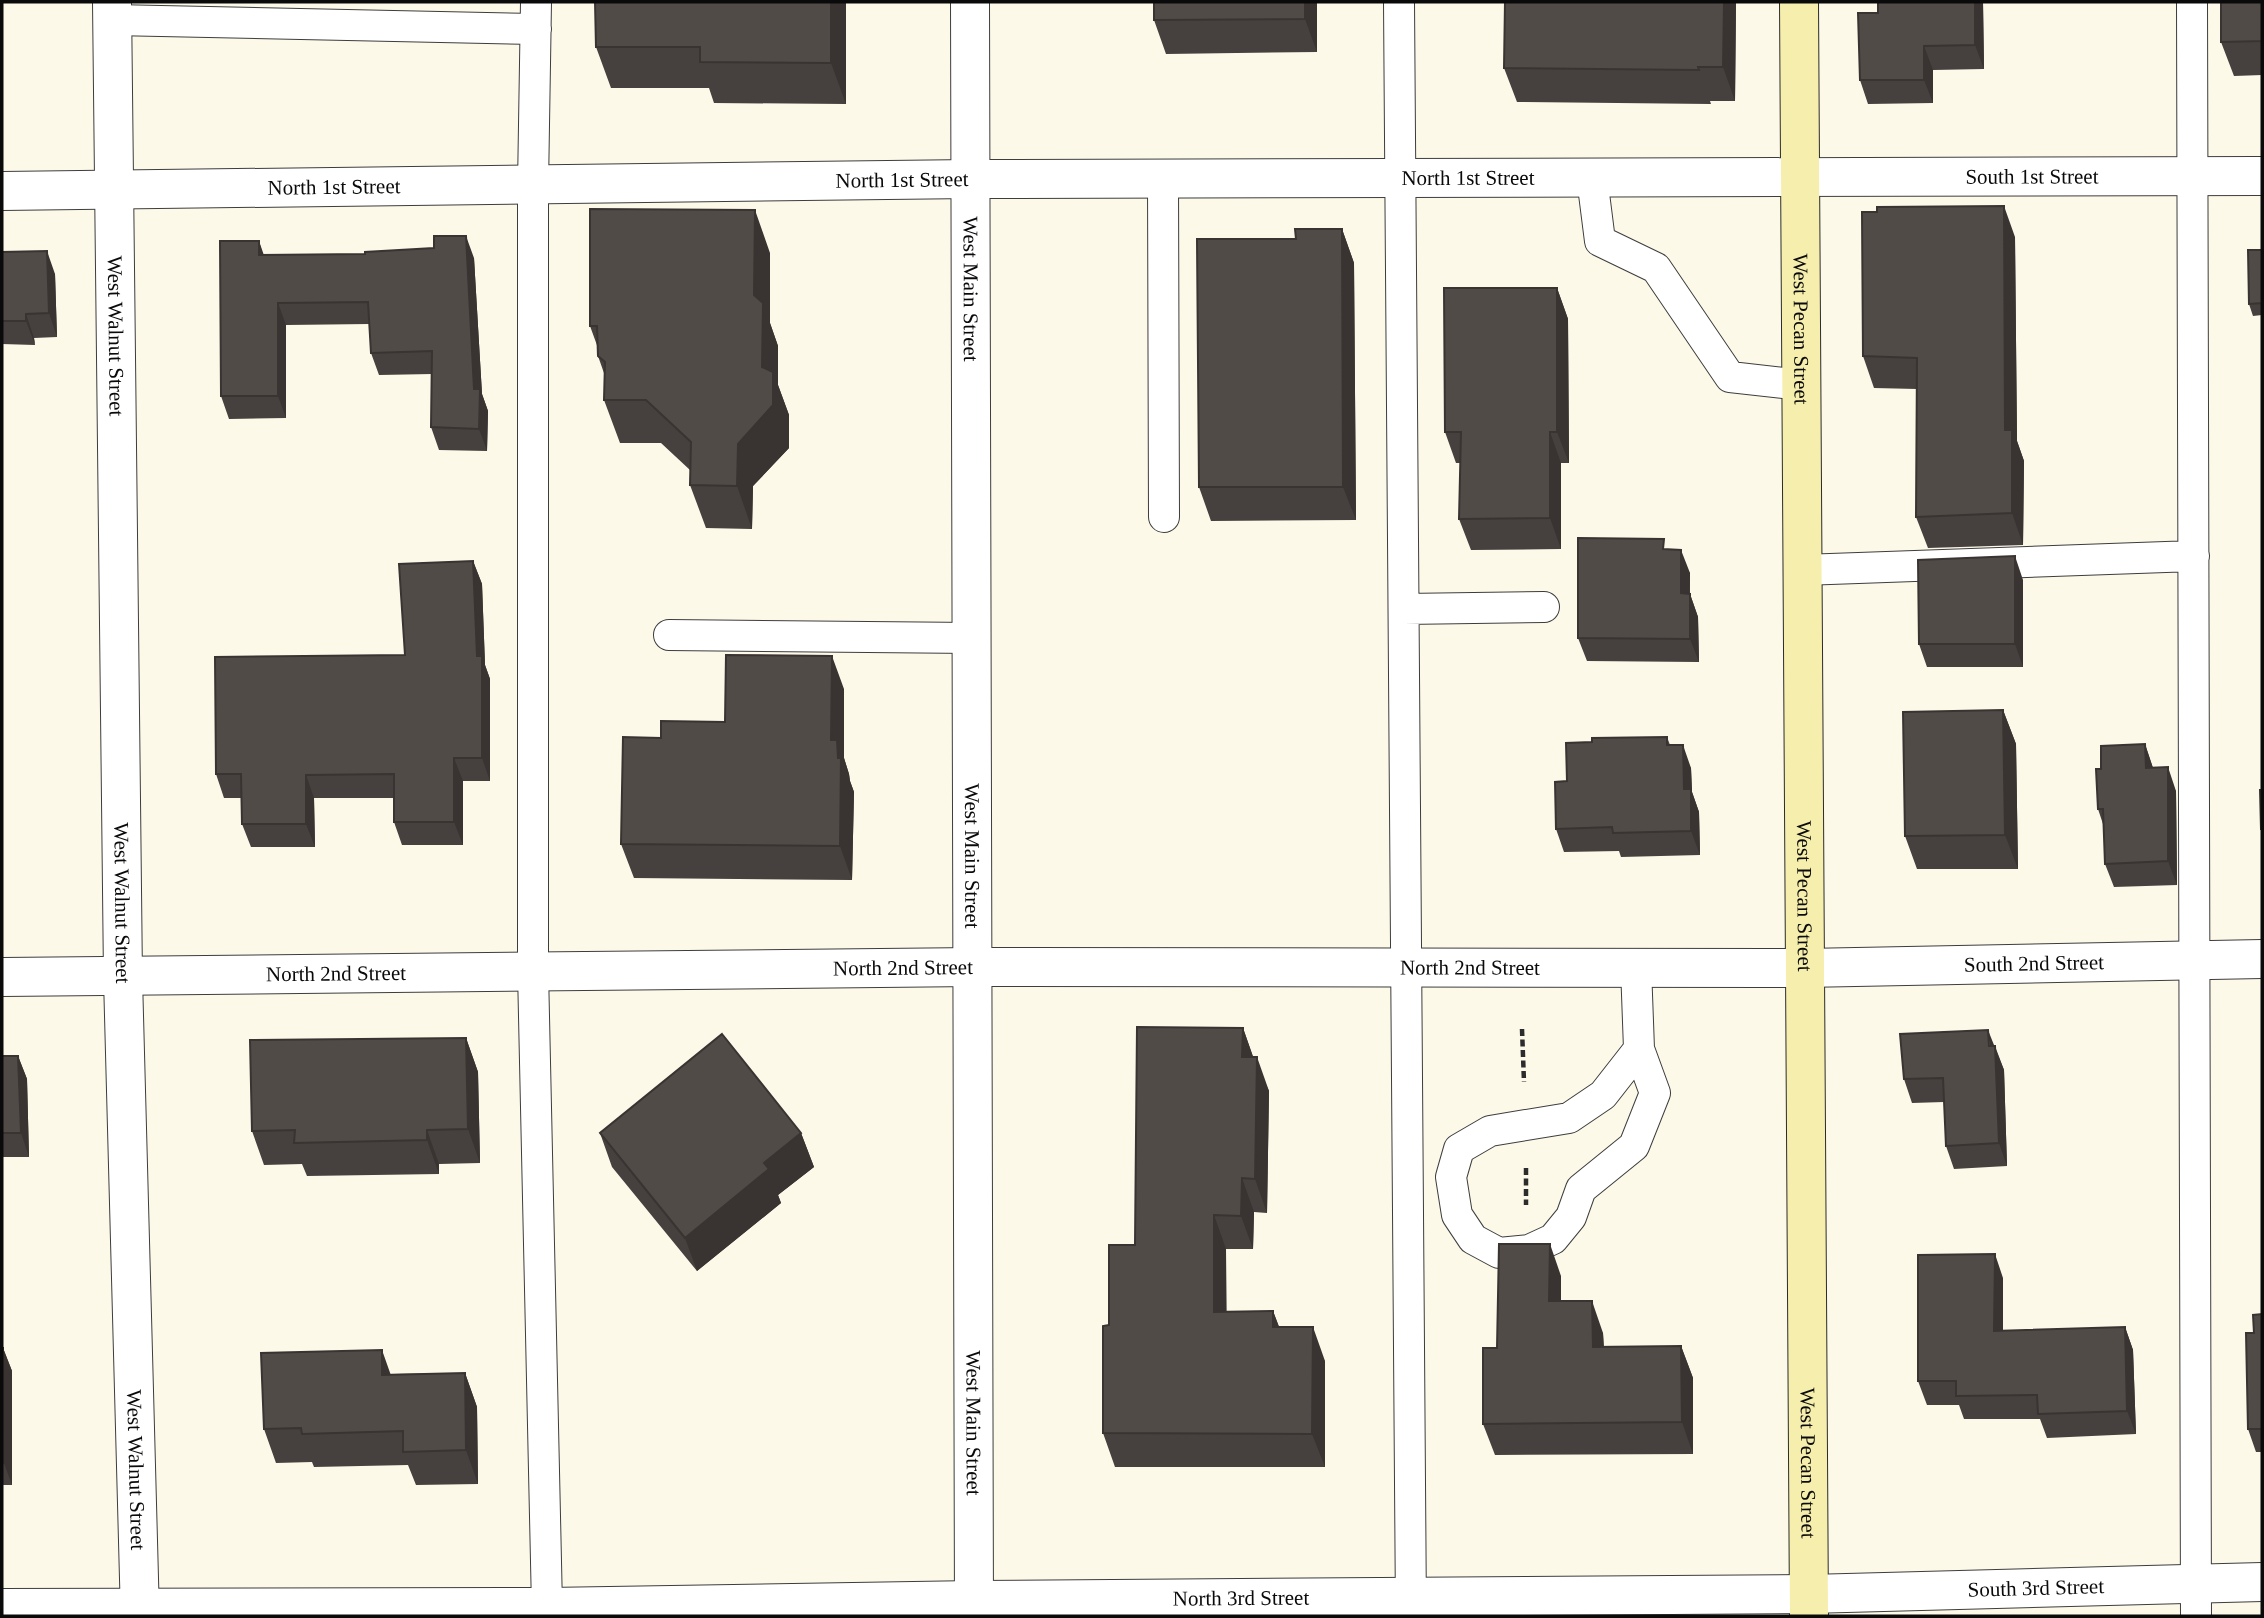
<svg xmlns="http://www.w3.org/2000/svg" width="2264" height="1618" viewBox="0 0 2264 1618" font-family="'Times New Roman',serif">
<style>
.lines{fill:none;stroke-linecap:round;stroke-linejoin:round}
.lane-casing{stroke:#3d3d3d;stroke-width:32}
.street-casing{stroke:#3d3d3d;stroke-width:40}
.secondary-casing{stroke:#2c2c2c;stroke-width:40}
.path{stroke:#2c2c2c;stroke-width:4.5;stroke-dasharray:7 3.5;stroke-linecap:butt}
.lane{stroke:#fff;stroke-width:30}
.street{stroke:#fff;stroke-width:38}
.secondary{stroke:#f5eeac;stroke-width:38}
.wall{fill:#46403e}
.shaded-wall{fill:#393432}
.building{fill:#514b48;stroke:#393432;stroke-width:2}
.labels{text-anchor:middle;stroke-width:7;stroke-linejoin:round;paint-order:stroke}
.street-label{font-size:21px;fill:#0a0a0a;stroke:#fff}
</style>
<rect width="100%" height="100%" fill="#fcf9e9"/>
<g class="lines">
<g class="lane-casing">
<path id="lane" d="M536,2L533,186V971L547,1607
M1399,2L1411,1616
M2192,2L2196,1616
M113,20L536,29
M1592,178L1600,241L1656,268L1730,377L1802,385
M1163,179L1164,517
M1802,570L2194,556
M1404,609L1544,607
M669,635L973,638
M1636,967L1639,1049L1655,1093L1634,1146L1581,1189L1571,1217L1553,1239L1529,1250L1499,1253L1473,1239L1457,1215L1451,1177L1459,1149L1490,1131L1569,1118L1603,1095L1639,1049"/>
</g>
<g class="street-casing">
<g id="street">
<path id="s1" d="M112,2L123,978L140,1616"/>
<path id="s2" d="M970,2L974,1616"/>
<path id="s3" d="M2,191L971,179L2262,176"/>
<path id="s4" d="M2,977L974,967L1805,968L2262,959"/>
<path id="s5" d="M2,1608L547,1607L974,1600L1809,1594L2262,1582"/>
</g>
</g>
<g class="secondary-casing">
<g id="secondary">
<path id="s6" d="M1799,2L1809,1616"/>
</g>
</g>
<path class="path" d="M1522,1029L1524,1082
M1526,1168V1205"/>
<use href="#lane" class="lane"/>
<use href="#street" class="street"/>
<use href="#secondary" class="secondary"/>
</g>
<path class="wall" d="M595,2H846V104L714,103L709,88H611L596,47Z
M1317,2V52L1166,54L1154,20Z
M1736,2L1735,101H1710L1711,104L1517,102L1504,68Z
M1878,2H1983L1984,69L1933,70V103L1868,104L1860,80L1878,13Z
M2262,2V75L2234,76L2221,42Z
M1342,229L1354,263L1356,520L1211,521L1199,487L1296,239Z
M2015,237L2017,441L2024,461L2023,545L1928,548L1916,517L1917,389L1874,388L1863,356Z
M259,241L263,255L474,258L482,394L488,411L487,451L439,450L431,427L432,374L379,375L371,353L369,324L286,325V418L229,419L221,396Z
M2262,250V315L2253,316L2249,304Z
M2,252L55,274L57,337L34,338L35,345L2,344Z
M770,253V323L778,346V385L789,415V448L753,486L752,529L706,528L690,485V470L661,443H620L604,400L605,376L598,356V348L590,326Z
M1557,288L1568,319L1569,463H1561V549L1471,550L1459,519L1461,463H1456L1445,432Z
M1667,549L1690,573V594L1698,617L1699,662L1587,661L1578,638Z
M473,561L482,584L485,665L490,679V781H463V845H402L394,822V798H314L315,847H251L242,824V798H224L216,774L405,655Z
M2023,580V667H1927L1919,644Z
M844,689V758L849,774L850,781L854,792L852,880L634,878L621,844L661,738Z
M2003,710L2016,744L2018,869H1917L1905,836Z
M1667,737L1670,745L1691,768L1692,792L1699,812L1700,855L1621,857L1619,851L1564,852L1556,829L1592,742Z
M2145,744L2153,768L2176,791L2177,885L2114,887L2105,864L2104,827L2098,809L2101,769Z
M1243,1028L1253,1057L1269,1091L1267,1213L1254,1212L1253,1249H1226V1312L1273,1311L1279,1327L1325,1361V1467H1115L1103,1433L1109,1325L1135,1245Z
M466,1038L478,1072L480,1163L439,1164V1174L307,1176L302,1164L264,1165L252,1131Z
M1995,1046L2004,1070L2007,1166L1954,1169L1946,1146L1944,1102L1912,1103L1904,1079Z
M2,1056H18L27,1079L29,1157H2Z
M600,1133H801L814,1167L778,1195L781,1203L697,1271L612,1167Z
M1561,1276V1301L1603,1333L1604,1347L1681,1346L1693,1378V1454L1495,1455L1483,1424L1497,1348Z
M2003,1278V1331L2125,1327L2133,1350L2136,1434L2047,1438L2040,1419H1964L1959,1405H1927L1918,1381Z
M2262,1314V1452H2256L2248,1429Z
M2,1334L3,1338V1348L12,1371V1485H2Z
M465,1373L477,1407L478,1484L416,1485L408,1465L314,1467L312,1462L276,1463L264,1429L391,1374Z"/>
<path class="shaded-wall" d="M831,2H846V104L831,63Z
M1305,2H1317V52L1305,19Z
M1724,2H1736L1735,101L1723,67Z
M1975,2H1983L1984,69L1975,45Z
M1924,46L1933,70V103L1924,80Z
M2004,206L2015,237L2017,441L2024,461L2023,545L2012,513L2005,430Z
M755,210L770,253V323L778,346V385L789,415V448L753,486L752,529L737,486L738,444L754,295Z
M1342,229L1354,263L1356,520L1343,487Z
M466,236L474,258L482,394L488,411L487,451L479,429L474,389Z
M259,241L267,264L259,255Z
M47,251L55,274L57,337L49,313Z
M1557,288L1568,319L1569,463L1557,432Z
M278,303L286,325V418L278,396Z
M26,314L34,338L35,345L26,321Z
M1550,432L1561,463V549L1550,518Z
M1681,550L1690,573L1689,617L1681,593Z
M2015,556L2023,580V667L2015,644Z
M473,561L482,584L485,665L490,679V781L482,758Z
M1690,594L1698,617L1699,662L1690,639Z
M832,656L844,689V758L849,774L850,781L854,792L852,880L840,846L831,740Z
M2003,710L2016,744L2018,869L2005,835Z
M2145,744L2153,768H2146Z
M1683,745L1691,768L1692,792L1699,812L1700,855L1691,831L1684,789Z
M454,758L463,781V845L454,822Z
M2168,767L2176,791L2177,885L2168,861Z
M306,775L314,798L315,847L306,824Z
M1243,1028L1255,1062L1242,1057Z
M1988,1030L2004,1070L2007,1166L1999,1143Z
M466,1038L478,1072L480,1163L468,1129Z
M18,1056L27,1079L29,1157L21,1133Z
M1257,1057L1269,1091L1267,1213L1255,1179Z
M427,1130L439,1164V1174L427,1140Z
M801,1133L814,1167L778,1195L781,1203L697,1271L685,1238L764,1163Z
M1242,1178L1254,1212L1253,1249L1241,1216Z
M1214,1215L1226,1249L1227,1346L1214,1312Z
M1550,1244L1561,1276V1333L1549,1301Z
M1995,1254L2003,1278V1354L1994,1331Z
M1592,1301L1603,1333L1605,1379L1593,1347Z
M1273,1311L1286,1345L1273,1327Z
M1313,1327L1325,1361V1467L1312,1434Z
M2125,1327L2133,1350L2136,1434L2127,1411Z
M2,1334L3,1338V1371L2,1368Z
M1681,1346L1693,1378V1454L1682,1422Z
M3,1348L12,1371V1485L4,1463Z
M382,1350L394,1384L382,1375Z
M465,1373L477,1407L478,1484L466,1450Z"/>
<path class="building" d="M595,2H831V63L700,62V47H596Z
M1154,2H1305V19L1154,20Z
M1505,2H1724L1723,67H1698L1699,70L1504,68Z
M1878,2H1975V45L1924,46V80H1860L1858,13H1878Z
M2221,2H2262V41L2221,42Z
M2004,206L2005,430H2012V513L1916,517L1917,358L1863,356L1862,212H1877V207Z
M590,209L755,210L754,295L763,303L762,367L773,372V405L738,444L737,486L690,485L691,442L646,400H604L605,362L598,356L597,326H590Z
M1295,229H1342L1343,487H1199L1197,239H1296Z
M434,236H466L474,389H480L479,429L431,427L432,351L371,353L368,302L278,303V396H221L220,241H259V255L365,254V252L434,248Z
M2248,250H2262V303L2249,304Z
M47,251L49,313L26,314V321H2V252Z
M1444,288H1557V432H1550V518L1459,519L1461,432H1445Z
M1578,538L1664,539L1663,549L1681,550V593L1690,594V639L1578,638Z
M2015,556V644H1919L1918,560Z
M473,561L477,656H482V758H454V822H394V774L306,775V824H242L241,774H216L215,657L405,655L399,564Z
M726,655L832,656L831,740H837L838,758H841L840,846L621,844L623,737L661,738V721L725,722Z
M2003,710L2005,835L1905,836L1903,712Z
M1667,737V745H1683L1684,789H1691V831L1613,833L1612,827L1556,829L1555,782L1567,781L1566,743L1592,742V738Z
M2145,744L2146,768L2168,767V861L2105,864L2103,809H2098L2096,769H2101V746Z
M2260,790H2262V829H2261Z
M1137,1027L1243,1028L1242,1057H1257L1255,1179L1242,1178L1241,1216L1214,1215V1312L1273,1311V1327H1313L1312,1434L1103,1433V1326L1109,1325V1245H1135Z
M1988,1030L1989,1046H1995L1999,1143L1946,1146L1943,1078L1904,1079L1900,1034Z
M722,1034L801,1133L764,1163L769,1169L685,1238L600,1133Z
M466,1038L468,1129L427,1130V1140L294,1143L295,1130L252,1131L250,1040Z
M2,1056H18L21,1133H2Z
M1499,1244H1550L1549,1301H1592L1593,1347L1681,1346L1682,1422L1483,1424V1348H1497Z
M1995,1254L1994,1331L2125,1327L2127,1411L2038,1414L2037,1395L1956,1396V1381H1918V1255Z
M2262,1314V1429H2248L2246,1333H2254L2253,1315Z
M2,1348H3L4,1463H2Z
M382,1350V1375L465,1373L466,1450L403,1452V1431L302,1434L301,1428L264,1429L261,1353Z"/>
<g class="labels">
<g class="street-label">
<text dy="7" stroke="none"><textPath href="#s3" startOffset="2030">South 1st Street</textPath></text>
<text dy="7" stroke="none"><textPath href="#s3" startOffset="1466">North 1st Street</textPath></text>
<text dy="7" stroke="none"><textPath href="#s3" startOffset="900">North 1st Street</textPath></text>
<text dy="7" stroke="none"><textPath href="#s3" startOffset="332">North 1st Street</textPath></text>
<text dy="7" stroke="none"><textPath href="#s2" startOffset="287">West Main Street</textPath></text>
<text dy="7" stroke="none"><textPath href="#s6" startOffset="327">West Pecan Street</textPath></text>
<text dy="7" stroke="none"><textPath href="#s1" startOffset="334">West Walnut Street</textPath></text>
<text dy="7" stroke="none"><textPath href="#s2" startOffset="854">West Main Street</textPath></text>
<text dy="7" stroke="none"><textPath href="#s6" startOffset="894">West Pecan Street</textPath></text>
<text dy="7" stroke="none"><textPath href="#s1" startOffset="901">West Walnut Street</textPath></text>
<text dy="7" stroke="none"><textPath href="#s4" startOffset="2032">South 2nd Street</textPath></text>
<text dy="7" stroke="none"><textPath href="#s4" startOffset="1468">North 2nd Street</textPath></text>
<text dy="7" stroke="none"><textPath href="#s4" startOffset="901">North 2nd Street</textPath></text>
<text dy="7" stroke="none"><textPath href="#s4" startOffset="334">North 2nd Street</textPath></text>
<text dy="7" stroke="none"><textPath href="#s2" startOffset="1421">West Main Street</textPath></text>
<text dy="7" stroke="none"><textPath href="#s6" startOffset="1461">West Pecan Street</textPath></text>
<text dy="7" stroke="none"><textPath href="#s1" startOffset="1468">West Walnut Street</textPath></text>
<text dy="7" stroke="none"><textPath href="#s5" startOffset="2034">South 3rd Street</textPath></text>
<text dy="7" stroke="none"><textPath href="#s5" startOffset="1239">North 3rd Street</textPath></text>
</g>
</g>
<rect width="2264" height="1618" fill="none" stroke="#0a0a0a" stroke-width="7"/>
</svg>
